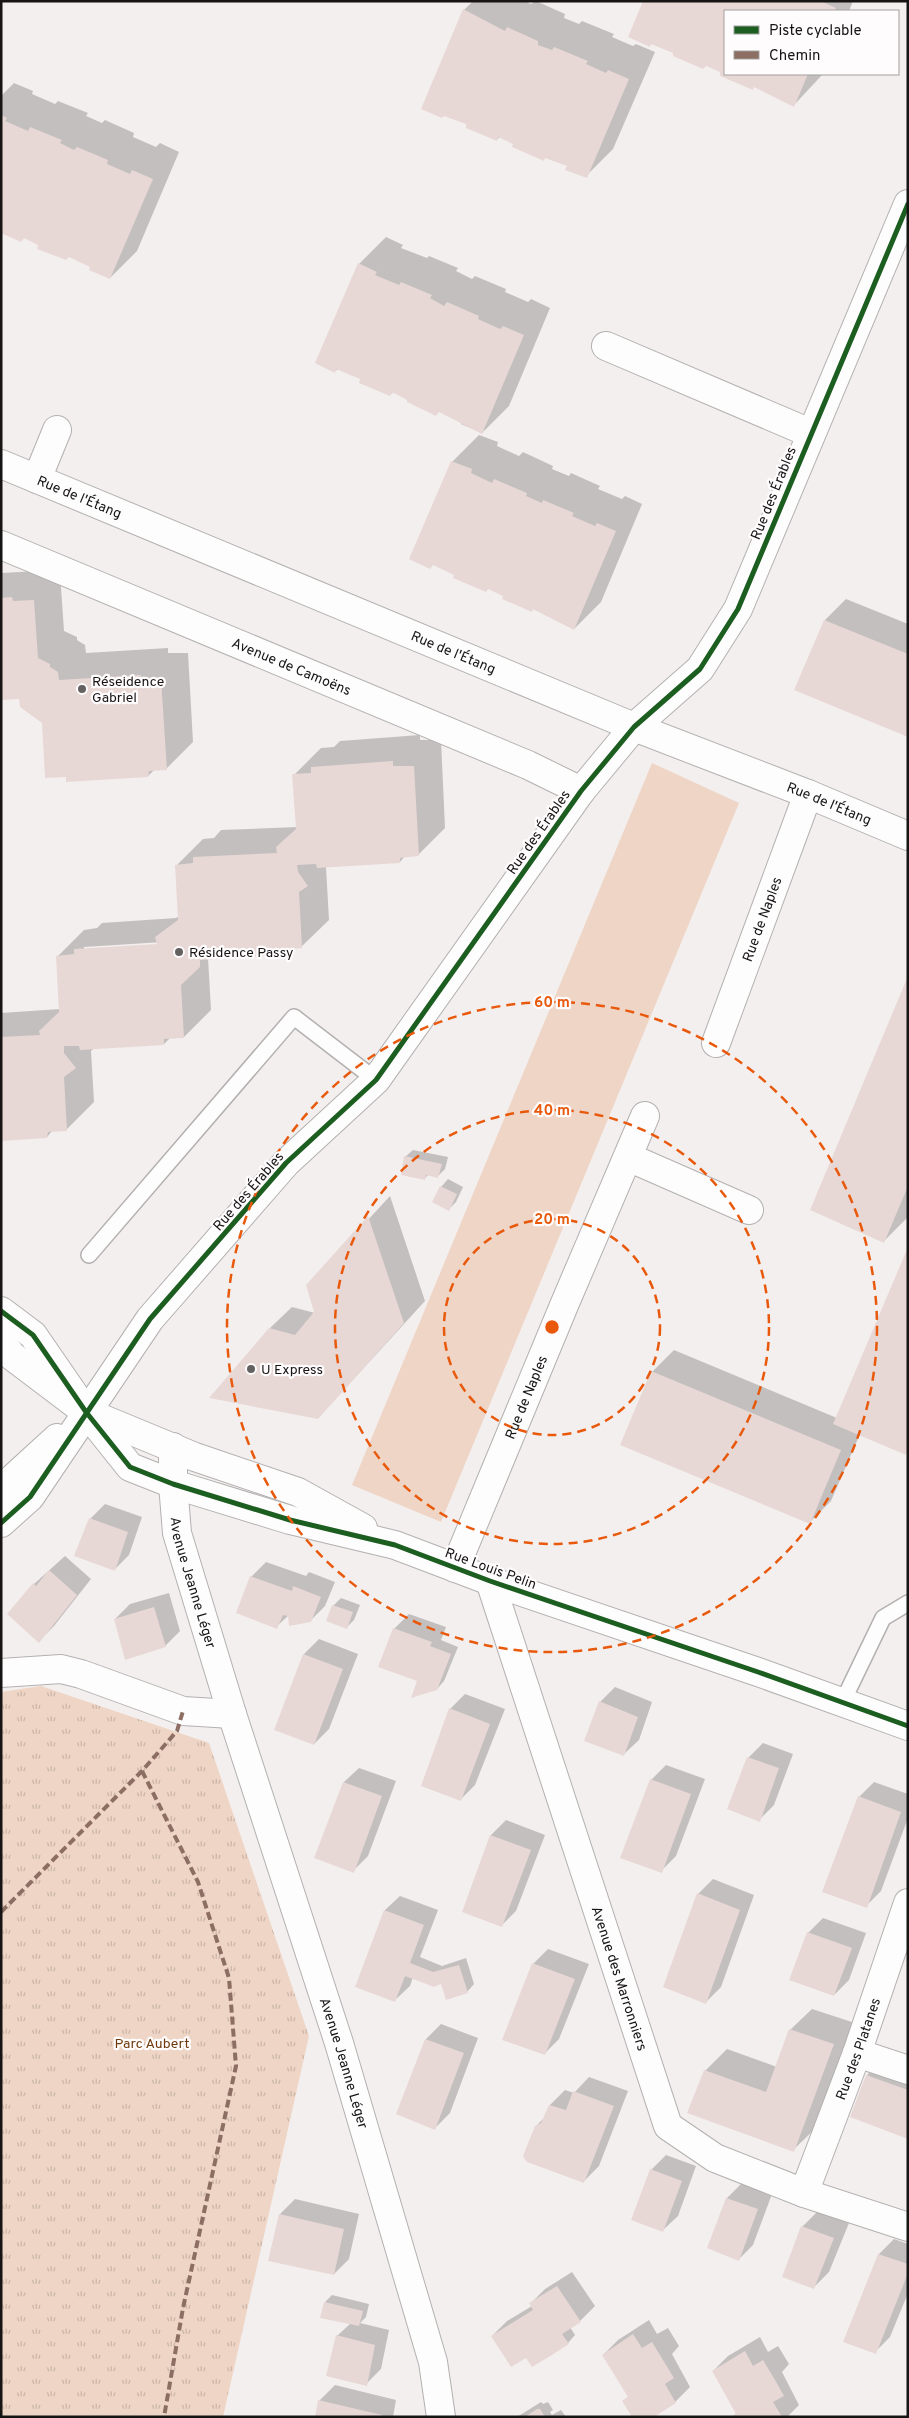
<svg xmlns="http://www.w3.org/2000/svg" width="909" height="2418" viewBox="0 0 909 2418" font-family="Overpass,sans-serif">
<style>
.grass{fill:url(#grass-tufts)}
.pitch{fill:#eed5c5}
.shadow{fill:#0003;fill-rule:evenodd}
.building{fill:#e8d8d5}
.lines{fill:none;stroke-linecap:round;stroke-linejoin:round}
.lane-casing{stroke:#b4b0b0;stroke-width:18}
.street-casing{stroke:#b4b0b0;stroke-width:30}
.secondary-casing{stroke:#b4b0b0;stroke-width:30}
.lane{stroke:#fdfdfd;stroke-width:15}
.street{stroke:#fdfdfd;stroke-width:28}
.secondary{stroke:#fdfdfd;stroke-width:28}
.quiet{stroke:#8d6e63;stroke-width:4;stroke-dasharray:8 4;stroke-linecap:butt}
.cycleway-casing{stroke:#fefcfd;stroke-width:8}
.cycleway{stroke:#1b5e20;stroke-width:5}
.ring{fill:none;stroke:#e8590c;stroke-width:2.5;stroke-dasharray:9 6}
.poi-dot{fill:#646161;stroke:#fefcfd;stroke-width:2}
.labels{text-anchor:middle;stroke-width:4.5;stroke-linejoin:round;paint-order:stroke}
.street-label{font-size:14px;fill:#171414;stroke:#fefcfd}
.poi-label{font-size:14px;fill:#171414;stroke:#fefcfd;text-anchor:start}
.park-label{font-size:14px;fill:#6f3a0a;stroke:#fefcfd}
.centre{fill:#e8590c;stroke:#fefcfd;stroke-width:2.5}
.ring-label{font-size:15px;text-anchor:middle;font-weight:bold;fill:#e8590c;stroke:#fefcfd;stroke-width:4.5;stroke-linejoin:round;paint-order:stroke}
</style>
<defs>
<pattern id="grass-tufts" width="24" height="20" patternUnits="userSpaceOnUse" patternTransform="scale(1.25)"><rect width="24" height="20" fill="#eed5c5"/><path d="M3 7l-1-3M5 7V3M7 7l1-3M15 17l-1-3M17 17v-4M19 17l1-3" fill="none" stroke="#cbb6a8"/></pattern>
</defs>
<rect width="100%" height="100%" fill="#f4efef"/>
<path class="grass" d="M41,1686L209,1743L309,2036L223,2417H1V1692Z"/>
<path class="pitch" d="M652,763L739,803L441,1522L352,1485Z"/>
<path class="shadow" d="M473,1H525L531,4L536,1L565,14L564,18L579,24L582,21L614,34L612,37L633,46L636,44L655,52L613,149L586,176L568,165L500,137L496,140L468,123L423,108L464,10Z
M645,1H853L849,11H725V74H823L794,105L755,86L721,75V71L674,52Z
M14,83L33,91L32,94L55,104L58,101L88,113L86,116L102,123L105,120L134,133L133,137L156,147L160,143L179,152L137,251L110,278L92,266L25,237L1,231V96Z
M386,237L403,245L401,248L427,258L429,256L458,268L456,271L472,279L475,276L506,289L505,292L528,302L531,299L550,308L509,406L482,433L461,424L462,421L393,392L390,395L361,378L338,369L335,371L359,264Z
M479,435L498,442L497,446L519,456L523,452L553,466L552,469L569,476L571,473L600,486L598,489L622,499L625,496L642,504L601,602L574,629L505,595L452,462Z
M39,571L60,573L64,631L77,637V640L85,645L86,653L168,648V653H188L193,742L166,769L154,770L148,776H67L44,722L20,697L1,698V573Z
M846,599L908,624V736L825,620Z
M420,735V740H441L445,828L418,855L405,856L400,862L326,867L329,920L301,947L287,949L282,954L208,958L211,1010L184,1037L170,1038L164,1044L94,1048L91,1051L94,1102L67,1129L53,1130L47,1137L1,1139V1013L60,1009L57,957L84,930L97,928L102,923L176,918L179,916L176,866L203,839L214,838L221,830L298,827L294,775L321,748L334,747L340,741ZM163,942V945L84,950V947Z
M908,979V1217L884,1241Z
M413,1150L448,1157L445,1169L438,1176L429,1174L424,1179L405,1157Z
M448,1179L463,1187L456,1202L449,1209L441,1187Z
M390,1196L425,1301L318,1418L270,1328L292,1307L315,1313L307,1286Z
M908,1250V1451L905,1453L860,1434L831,1501L809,1523L652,1372L674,1350L837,1418Z
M105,1504L142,1517L129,1555L114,1570L90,1519Z
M65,1556L91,1579L54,1626L39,1641L8,1614L34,1584Z
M266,1562L306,1576L309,1572L335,1582L325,1606L310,1621L289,1615L276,1627L251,1577Z
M169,1593L180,1631L165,1646L115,1619L130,1604Z
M341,1598L360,1605L354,1620L346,1628L333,1606Z
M409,1614L446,1627L441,1640L458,1647L444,1681L437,1689L394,1629Z
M319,1639L358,1654L329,1729L314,1744L304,1654Z
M615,1687L652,1702L639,1740L624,1754L600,1702Z
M465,1694L505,1709L475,1785L460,1800L450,1709Z
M763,1743L793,1754L774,1805L759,1820L748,1758Z
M666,1765L705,1779L676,1856L661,1871L651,1780Z
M359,1768L396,1781L368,1856L353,1871L344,1782Z
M874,1782L908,1794V1818L881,1891L866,1906L859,1797Z
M506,1820L545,1835L516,1911L501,1926L463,1911L491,1835Z
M713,1879L754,1895L721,1987L706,2002L698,1894Z
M400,1896L438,1910L420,1957L442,1966L466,1958L474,1984L467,1992L442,1983L413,1977L410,1986L395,2000L385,1910Z
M823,1918L866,1933L849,1980L834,1995L808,1933Z
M548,1949L589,1964L559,2039L544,2054L533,1964Z
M812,2009L855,2023L815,2129L793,2150L705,2071L727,2049L777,2067L790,2030Z
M441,2024L478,2038L450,2113L435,2128L398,2113L426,2039Z
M888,2054L908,2061V2138L867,2075Z
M589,2077L628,2091L599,2166L584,2181L536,2126L545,2117L550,2105L565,2090L574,2093Z
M666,2155L696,2166L678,2216L663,2230L651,2170Z
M742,2183L772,2194L753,2245L738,2260L709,2248L727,2198Z
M295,2199L359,2214L349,2259L334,2274L280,2214Z
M817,2212L849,2223L829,2272L814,2287L802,2227Z
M894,2239L908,2244V2293L890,2337L875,2352L845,2341L879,2254Z
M572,2272L595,2306L580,2321L570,2327L575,2335L568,2343L526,2356L492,2336L507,2321L532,2306L530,2304L545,2289Z
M332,2295L369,2304L366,2317L360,2323L389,2330L381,2369L366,2384L337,2336L351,2323L325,2302Z
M649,2320L657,2334L668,2328L679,2346L672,2354L690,2387L675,2402L652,2417L623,2401L629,2396L603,2355L618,2340Z
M760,2337L768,2352L778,2346L789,2364L782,2372L799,2405L787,2417H733L737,2412L713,2371L728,2356Z
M335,2385L396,2400L393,2417H316L320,2400Z
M541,2402L543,2404L548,2402L553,2410L550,2412L552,2415L561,2410L566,2417H517Z"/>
<path class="building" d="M643,1H821L836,8L834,11H725V74H808L794,107L754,87L753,90L720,76V72L706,66L703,69L673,56V53L651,44L650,47L628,37Z
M463,9L505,31L507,27L538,41V45L552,50L554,47L588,61L586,64L606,73L608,70L629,79L587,178L565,170L567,166L545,158L544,161L512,147L513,144L498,137L497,141L466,128V124L444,116L442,118L421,109Z
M1,115L7,118L5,121L28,131L30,127L62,140L60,143L74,150L77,147L108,160L107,164L130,174L132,170L153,179L110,279L89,270L90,267L69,257L66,260L37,249L38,245L24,238L21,242L1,233Z
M358,263L377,272L375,275L399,285L401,282L432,295L430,298L444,306L447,302L479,316L478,319L500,329L503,326L524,335L482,434L439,412L436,416L407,402V400L392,392L390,396L359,383L360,379L336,369L335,373L315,363Z
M451,461L472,469L471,473L492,483L494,479L527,493L526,496L542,503L543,500L574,513L572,516L595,526L597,523L616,531L574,630L533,609L532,612L502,599L503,596L488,589L486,592L453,578L454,575L433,565L430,569L409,559Z
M12,597L13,601L34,600L38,658L50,664V667L58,672L59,680L141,675V680L161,679L167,770L149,771L148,777L66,782V777L45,778L42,723L20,707L19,699L1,700V598Z
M824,620L908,654V737L794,690Z
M393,761V766H414L419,856L400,858V863L317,868L316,864L297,865L298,872L308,886L299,892L302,948L283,950V955L200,960V967L181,985L184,1038L164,1039V1045L80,1050L79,1046H64V1053L76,1068L64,1077L67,1131L48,1132L47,1138L1,1141V1037L40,1035L39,1031L59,1012L56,956L74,954V949L157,944L155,937L178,920L175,865L193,863V857L277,853L276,847L296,829L292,774L311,773V767Z
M908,976V1186L884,1243L810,1210Z
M404,1156L442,1164L438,1178L426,1175L425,1180L401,1175Z
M440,1186L457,1194L449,1211L432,1202Z
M368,1216L404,1323L318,1419L209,1398L269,1328L295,1335L314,1312L306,1285Z
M908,1247V1449L906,1455L833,1424Z
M651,1371L841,1450L810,1524L620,1445Z
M89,1518L128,1532L115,1571L74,1556Z
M49,1570L77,1595L39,1643L7,1614L33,1583L36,1586Z
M250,1576L292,1591L293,1586L321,1597L311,1622L289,1626L288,1616L283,1615L277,1629L236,1613Z
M332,1605L353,1612L347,1629L326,1621Z
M154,1607L166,1647L125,1660L114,1619Z
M393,1628L432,1642L430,1646L451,1654L437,1690L411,1698L417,1681L378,1667Z
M303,1654L343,1669L314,1745L274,1730Z
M599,1701L638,1717L624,1756L584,1741Z
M449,1708L490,1724L461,1801L421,1786Z
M747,1757L779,1768L760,1822L727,1809Z
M650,1779L691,1794L662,1873L620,1858Z
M343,1782L382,1796L354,1873L314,1858Z
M858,1796L901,1812L867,1908L822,1892Z
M490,1835L531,1850L502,1927L462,1912Z
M697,1893L740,1910L706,2004L663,1987Z
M384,1910L424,1925L410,1963L433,1972L459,1965L468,1993L446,2000L441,1984L434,1987L405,1976L395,2002L355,1987Z
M807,1932L852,1948L834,1996L789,1980Z
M532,1963L575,1979L545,2055L502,2040Z
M789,2029L834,2044L794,2152L687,2113L704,2070L766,2092Z
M425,2039L464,2053L435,2130L396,2114Z
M866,2075L908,2090V2139L850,2117Z
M573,2091L614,2106L584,2183L527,2162L523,2156L535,2126L541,2123L549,2105L566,2110Z
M650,2169L682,2181L663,2232L631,2220Z
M726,2198L758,2209L739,2261L707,2248Z
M279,2214L344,2229L334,2275L268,2261Z
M801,2226L834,2238L814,2289L782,2277Z
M878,2254L908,2264V2273L876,2354L843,2342Z
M557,2286L581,2322L562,2334L569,2344L552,2355L532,2367L526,2358L511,2367L491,2336L533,2310L529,2303Z
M324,2302L363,2311L359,2326L320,2318Z
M633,2334L642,2348L652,2342L674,2378L665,2384L676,2403L654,2417H632L622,2401L628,2397L602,2355Z
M336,2335L375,2345L367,2386L326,2376Z
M745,2351L753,2366L763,2360L775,2380L784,2396L773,2402L782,2417H731L736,2414L712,2371Z
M318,2400L382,2415L381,2417H315Z
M537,2409H540L545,2417H525Z"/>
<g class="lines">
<g class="lane-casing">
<path id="lane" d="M89,1255L294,1017L376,1080
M842,1703L883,1618L908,1603"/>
</g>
<g class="street-casing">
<g id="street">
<path d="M606,346L810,433"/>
<path id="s1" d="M1,464L634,727L700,669L738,609L908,204"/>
<path d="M37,479L57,430"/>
<path id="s2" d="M1,545L528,765L581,791"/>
<path id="s3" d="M716,1043L808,794"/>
<path d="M628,1157L749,1210"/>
<path id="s4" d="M173,1447V1484L177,1533L232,1714L339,2043L433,2362L441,2417"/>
<path id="s5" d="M455,1568L565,1303L645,1116"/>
<path id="s6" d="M490,1581L668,2126L715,2158L804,2193L908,2227"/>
<path d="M1,1673L61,1669L81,1674L183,1711L232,1714"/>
<path d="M857,2053L908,2070"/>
<path id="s7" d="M804,2193L857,2053L908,1903"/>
</g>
</g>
<g class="secondary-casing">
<g id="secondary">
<path d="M1,1311L33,1335L86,1412L130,1467L173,1484L290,1520L395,1545L490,1581L758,1672L908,1726"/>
<path d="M1,1342L12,1356L86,1412L195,1457L298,1492L363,1528"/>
<path d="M1,1493L10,1481L57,1438"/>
<path id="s8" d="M1,1523L30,1497L150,1319L286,1163L376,1080L581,791L634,727L808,794L908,836"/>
</g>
</g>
<use href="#lane" class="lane"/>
<use href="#street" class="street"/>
<use href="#secondary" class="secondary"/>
<path class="quiet" d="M142,1771L198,1882L229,1978L236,2066L183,2308L164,2417
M1,1912L142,1771L177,1731L183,1711"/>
<g class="cycleway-casing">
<path id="cycleway" d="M1,1311L33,1335L86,1412L130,1467L173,1484L290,1520L395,1545L490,1581L758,1672L908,1726
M1,1523L30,1497L150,1319L286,1163L376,1080L581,791L634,727L700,669L738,609L908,204"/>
</g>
<use href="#cycleway" class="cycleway"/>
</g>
<g class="ring">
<circle cx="552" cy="1327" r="108"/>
<circle cx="552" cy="1327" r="217"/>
<circle cx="552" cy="1327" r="325"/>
</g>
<g class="poi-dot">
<circle cx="82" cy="689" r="5"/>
<circle cx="179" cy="952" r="5"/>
<circle cx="251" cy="1369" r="5"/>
</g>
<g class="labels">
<g class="street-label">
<text transform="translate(773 493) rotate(-68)" y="5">Rue des Érables</text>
<text dy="5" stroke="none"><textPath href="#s1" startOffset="85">Rue de l'Étang</textPath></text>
<text dy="5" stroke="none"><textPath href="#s1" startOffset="490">Rue de l'Étang</textPath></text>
<text dy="5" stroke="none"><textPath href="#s2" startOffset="315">Avenue de Camoëns</textPath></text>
<text dy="5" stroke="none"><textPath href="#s8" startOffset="1230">Rue de l'Étang</textPath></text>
<text transform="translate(538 832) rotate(-55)" y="5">Rue des Érables</text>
<text dy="5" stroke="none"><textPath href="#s3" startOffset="132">Rue de Naples</textPath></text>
<text transform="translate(248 1191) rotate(-49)" y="5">Rue des Érables</text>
<text dy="5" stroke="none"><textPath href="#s5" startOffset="185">Rue de Naples</textPath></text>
<text transform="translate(491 1568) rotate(20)" y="5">Rue Louis Pelin</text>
<text dy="5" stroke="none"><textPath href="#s4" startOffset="138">Avenue Jeanne Léger</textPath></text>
<text dy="5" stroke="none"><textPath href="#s6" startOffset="418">Avenue des Marronniers</textPath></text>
<text dy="5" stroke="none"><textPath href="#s7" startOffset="154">Rue des Platanes</textPath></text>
<text dy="5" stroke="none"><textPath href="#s4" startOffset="642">Avenue Jeanne Léger</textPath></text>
</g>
<g class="poi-label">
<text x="92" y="686">Réseidence<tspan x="92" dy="16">Gabriel</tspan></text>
<text x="189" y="957">Résidence Passy</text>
<text x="261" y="1374">U Express</text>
</g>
<g class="park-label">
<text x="152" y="2048">Parc Aubert</text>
</g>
</g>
<circle cx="552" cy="1327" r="8" class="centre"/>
<g class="ring-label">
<text x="552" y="1007">60 m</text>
<text x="552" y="1115">40 m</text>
<text x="552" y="1224">20 m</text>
</g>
<rect width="909" height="2418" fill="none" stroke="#171414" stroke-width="5"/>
<rect x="724" y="10" width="175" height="65" fill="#fefcfd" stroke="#a29fa0"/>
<rect x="734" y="26" width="25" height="8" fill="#1b5e20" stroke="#a29fa0"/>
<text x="769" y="35" font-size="15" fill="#171414">Piste cyclable</text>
<rect x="734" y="51" width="25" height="8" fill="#8d6e63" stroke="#a29fa0"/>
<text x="769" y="60" font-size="15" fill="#171414">Chemin</text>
</svg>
